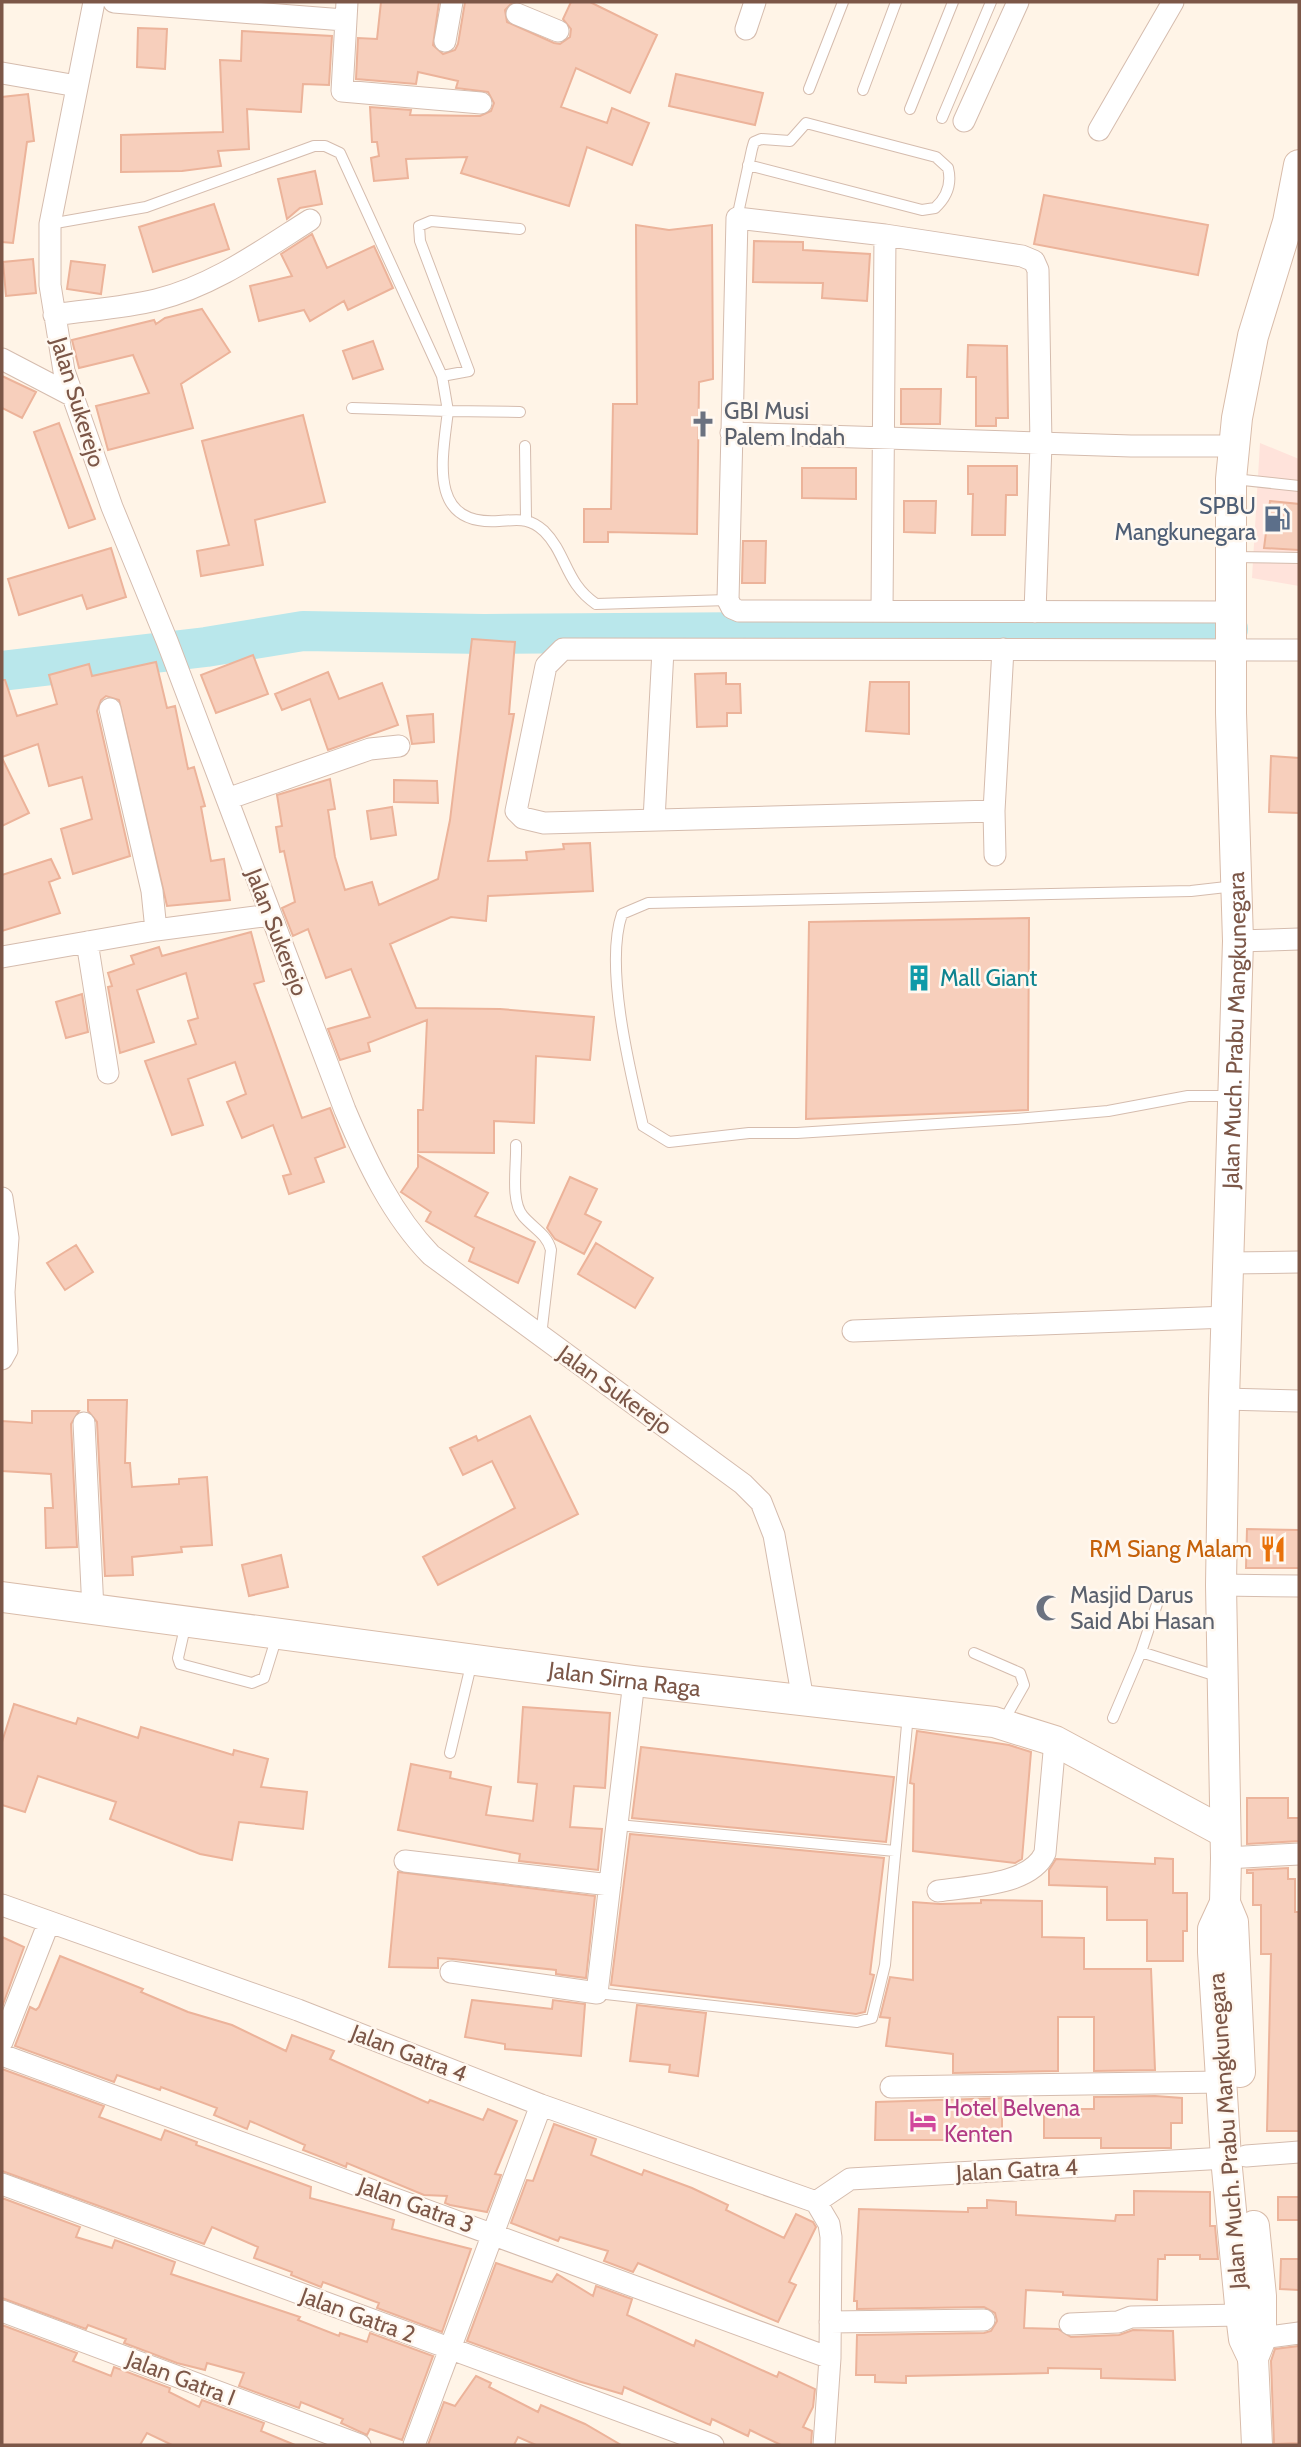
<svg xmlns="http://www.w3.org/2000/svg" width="1301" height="2447" viewBox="0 0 1301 2447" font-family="Cabin,sans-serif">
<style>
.commercial{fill:#ffe3db}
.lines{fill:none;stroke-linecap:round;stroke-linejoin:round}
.river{stroke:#b9e7eb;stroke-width:40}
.building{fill:#f7cfbc;stroke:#ecb39a;stroke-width:2}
.lane-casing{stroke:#d5bcae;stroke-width:12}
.street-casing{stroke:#d5bcae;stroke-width:23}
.secondary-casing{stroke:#d9bcaa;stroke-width:32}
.lane{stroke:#fff;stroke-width:10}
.street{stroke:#fff;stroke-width:21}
.secondary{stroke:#fff;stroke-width:30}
.labels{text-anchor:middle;stroke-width:5;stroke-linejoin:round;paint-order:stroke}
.street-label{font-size:23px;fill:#7c5748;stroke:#fff8f0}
.worship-label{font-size:23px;fill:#5b616d;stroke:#fff8f0;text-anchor:start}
.service-label{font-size:23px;fill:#4e5e75;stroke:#fff8f0;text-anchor:end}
.culture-label{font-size:23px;fill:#0d838f;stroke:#fff8f0;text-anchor:start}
.food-label{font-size:23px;fill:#c56008;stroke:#fff8f0;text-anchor:end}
.hotel-label{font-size:23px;fill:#b23c85;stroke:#fff8f0;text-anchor:start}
</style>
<rect width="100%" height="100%" fill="#fff4e7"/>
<path class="commercial" d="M1260,443L1299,459V586L1252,578Z"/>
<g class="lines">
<path class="river" d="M2,671L206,647L303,631L484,634L1228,629"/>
</g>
<path class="building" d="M381,2H439L433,45L443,54L455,50L458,44L465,2H513L505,10L507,22L554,43L560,44L570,37L571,29L563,19L571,2H590L657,35L630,93L576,68L561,107L607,123L612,108L649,123L632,165L587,147L569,206L461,173L467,157L406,159L408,178L374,181L371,158L379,156L377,142H372L370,107L411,110L410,115L480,116L491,111L494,103L488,92L456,88L458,81L418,72L416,84L356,79L358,38L377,39Z
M138,28L167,29L165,69L137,67Z
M242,31L332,36L329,85L303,84L301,112L247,109L249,149L218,151L221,166L182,171L121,172V135L223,132L220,60L241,61Z
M676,74L763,93L755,125L669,106Z
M28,94L34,141L27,142L13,243L2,242V97Z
M315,171L322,204L300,208L287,219L278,179Z
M1044,195L1208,225L1198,275L1034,244Z
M214,204L229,249L153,272L139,227Z
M636,225L669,230L712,225L713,379L699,382L697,534L608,532V542H584V509H611L613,404H637Z
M312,234L327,268L374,246L393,288L348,310L344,301L310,321L304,310L259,321L250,286L292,276L281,254Z
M754,241L803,242V250L870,254L867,301L822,298L823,283L753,282Z
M33,259L36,293L6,296L3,262Z
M71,261L105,265L101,294L67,289Z
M202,309L230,352L181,384L193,428L108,450L96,406L149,393L133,355L79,368L72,340L154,320L156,324L165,318Z
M373,341L383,369L353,379L343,351Z
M968,345L1007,346L1008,418H996V426H976V377H967Z
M2,376L36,392L22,418L2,408Z
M901,389H941L940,424H901Z
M303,415L325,502L255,520L263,565L201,576L197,551L229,545L202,441Z
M59,423L95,519L69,528L34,432Z
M968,466H1017V495H1006L1005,535H972L973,494H968Z
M802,468H856V499L802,498Z
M904,501H936L935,533L904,532Z
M1270,501L1299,504V550L1264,548Z
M743,541H766L765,583H742Z
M111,548L126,597L87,609L82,595L19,615L8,579Z
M472,639L515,642L509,714H514L488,861L527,860L526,852L564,849L563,844L590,843L593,891L488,896L486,921L451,917L390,944L416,1008L500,1009L594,1017L590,1060L536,1056L534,1123L494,1121V1153L418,1152V1110H423L427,1020L368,1043L370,1051L340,1060L328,1029L370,1017L351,969L326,978L308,929L293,936L282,908L295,902L284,851L280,852L276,827L282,826L277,795L330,779L335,809L328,810L335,857L345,890L372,882L379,905L438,879L450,820Z
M253,655L268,694L216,713L201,675Z
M156,662L167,708L175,706L188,769L194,767L205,806L201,807L211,861L224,859L230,900L167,906L119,700L106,696L101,700L97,711L130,856L73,874L61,829L92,819L82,777L49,786L38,744L2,757V680H5L17,716L57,704L49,675L89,664L92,676Z
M328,672L339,699L382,683L398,725L328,750L310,699L282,710L275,694Z
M726,673V684H740L741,713H727V726L697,727L695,674Z
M870,682H909V734L866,731Z
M433,714L434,742L412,744L407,716Z
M1271,756L1299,758V813L1269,812Z
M2,758L29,813L2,826Z
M394,780L437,781L438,803L394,802Z
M392,807L396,835L371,839L367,811Z
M51,859L60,878L49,882L60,913L2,931V875Z
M1029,918L1028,1110L806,1119L809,922Z
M251,932L264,981L254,984L302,1118L330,1108L345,1147L315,1158L324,1182L289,1194L283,1176L291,1174L273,1125L242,1138L227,1102L246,1094L235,1062L188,1079L203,1125L172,1135L145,1061L196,1044L188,1021L198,1018L186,973L137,990L154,1042L120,1053L108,987L112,986L108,973L134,964L131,956L159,947L162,956Z
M82,994L88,1032L66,1038L56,1002Z
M418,1155L488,1193L475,1216L535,1242L518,1283L469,1261L474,1248L426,1221L431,1212L401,1192L418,1167Z
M570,1177L597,1189L585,1214L601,1222L584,1254L555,1239L547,1228Z
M596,1243L653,1278L635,1308L578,1274Z
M76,1245L93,1272L65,1290L47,1263Z
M88,1400H127L125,1463H130L132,1487L179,1484V1479L207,1477L212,1545L181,1547L182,1552L132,1557L133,1575L105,1576L97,1422L88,1411Z
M32,1411H79L71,1424L77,1547L46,1548L45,1508H53L51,1474L2,1471V1421L32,1423Z
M530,1416L578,1514L438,1585L423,1557L515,1508L492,1461L463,1475L450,1448L476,1436L478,1441Z
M1247,1529L1299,1530V1568H1246Z
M281,1555L288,1587L249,1596L242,1565Z
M14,1704L76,1724L78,1718L138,1738L141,1727L233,1755L234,1750L268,1759L261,1787L307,1792L303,1829L239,1822L232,1860L200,1854L110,1819L116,1802L38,1776L25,1812L2,1805V1742Z
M523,1707L610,1713L605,1788L574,1786L570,1827L602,1829L598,1870L519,1861L520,1854L398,1830L411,1764L451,1772L450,1778L491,1787L486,1815L533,1821L537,1784L518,1782Z
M917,1731L1009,1745L1031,1752L1022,1859L1015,1863L913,1851L914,1784L910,1783Z
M641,1747L894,1777L886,1842L632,1818Z
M1247,1798H1288V1818H1299V1841L1247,1844Z
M630,1834L884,1858L870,1974L874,1975L865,2012L856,2014L611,1985Z
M1155,1858L1173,1859V1893H1187V1931H1183V1961H1147V1920H1107V1887L1049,1885V1870L1056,1859L1155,1864Z
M1288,1868V1879H1295V1912H1299V2131H1267L1271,1954H1261V1905H1253V1873H1247V1870Z
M398,1872L595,1896L586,1978L556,1974V1970L453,1959L438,1958V1968L389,1967Z
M981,1900L1042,1901V1937L1084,1938V1969H1151L1155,2070L1094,2071V2017H1058V2071L953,2073V2054L886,2046L890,2018L880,2017L890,1977L913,1980V1902L940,1904L981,1903Z
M2,1937L24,1947L2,2007Z
M60,1956L143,1989L141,1992L188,2012L232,2025L286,2051L292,2035L334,2051L330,2059L428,2103L430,2100L483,2120L488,2109L517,2121L495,2174L501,2175L487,2212L450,2205L445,2203L447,2196L424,2195L347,2163L346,2167L334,2162L303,2150L305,2145L250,2121L247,2129L214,2115L217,2108L161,2087L160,2090L117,2075L114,2082L15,2046L30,2007L36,2010L39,2007Z
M472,2000L552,2009L553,2000L585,2004L581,2056L505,2049V2044L465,2037Z
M637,2005L706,2013L698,2076L669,2072L670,2065L630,2061Z
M2,2069L104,2106L99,2117L161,2140L165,2130L197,2142L196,2145L311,2187L310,2198L394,2220L392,2229L471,2249L442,2332L377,2308L379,2303L323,2282L321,2287L291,2275L292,2272L254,2258L258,2247L212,2227L204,2244L2,2171Z
M1155,2096L1182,2098V2123H1171V2148H1101V2138H1044V2109H1094V2097Z
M1002,2098V2135H972V2140H875L876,2102Z
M554,2124L596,2139L591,2155L642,2175L644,2170L692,2188L728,2205L726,2210L784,2238L796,2214L813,2222L816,2227L789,2282L796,2285L778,2322L638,2263L633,2272L604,2261L608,2251L560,2237L558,2241L511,2223L527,2180L533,2181Z
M1134,2191L1210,2192V2226H1215L1218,2259H1200V2255H1165V2259H1158L1157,2300L1063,2295V2292L1026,2290L1024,2328L1058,2329L1071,2337L1119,2335L1133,2330L1173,2331L1175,2380L1101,2378V2369L1048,2368V2373L906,2376V2383L875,2382V2375H856L857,2335L984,2333L991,2331L997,2321L995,2313L984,2307L857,2309V2301H854L859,2209L968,2212V2208H987V2200L1016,2202V2215L1115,2221L1116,2215H1134Z
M1278,2197H1299V2220H1278Z
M2,2198L80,2227L76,2237L112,2248L115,2240L175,2262L171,2274L300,2317L298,2320L339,2336L340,2333L367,2342L370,2333L433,2356L402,2440L370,2429L367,2435L341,2423L343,2419L301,2402L299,2408L239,2386L244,2373L207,2363L205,2370L177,2363L124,2343L126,2339L88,2325L86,2329L2,2298Z
M1281,2259H1299V2290L1280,2289Z
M496,2263L552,2282L557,2274L593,2296L596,2286L632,2299L627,2315L694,2346L696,2340L777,2377L779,2372L815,2389L813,2407L803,2427L812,2431L811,2445H781L750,2430L748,2436L712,2419L710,2425L624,2387L622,2394L578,2381L467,2341Z
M2,2325L77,2353L73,2361L111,2376L114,2367L170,2388L169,2392L199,2407L202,2400L264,2423L261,2431L295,2445H172L147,2433L140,2445H2Z
M1299,2346V2443L1274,2444L1271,2361L1275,2349Z
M476,2376L491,2383L489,2387L538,2412L541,2405L585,2424L621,2445H536L518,2437L514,2445H428L444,2402L455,2406Z"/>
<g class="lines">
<g class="lane-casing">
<path id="lane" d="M809,89L843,2
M863,90L896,2
M910,109L953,2
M942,118L991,2
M737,218L752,149L754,142L761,139L790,141L806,123L936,157L948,168C952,184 947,197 935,208L922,210L748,165
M50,224L146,207L314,146H325L340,153L442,376L448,411L352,408
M442,376L469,371L420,241L419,226L431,221L520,229
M520,412L448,411C442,460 428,526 499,521C518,520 529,517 544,531C567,554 565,583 596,604L728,600
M525,446L526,518
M1234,479L1299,486
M1232,557L1299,558
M1233,1096H1188L1108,1111L1015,1119L797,1133H749L669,1142L643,1126C630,1071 604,966 622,914L648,903L1191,891L1235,886
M516,1145C517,1164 510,1201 523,1216C533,1228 547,1234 551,1250L541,1336
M1160,1595L1141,1652L1220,1677
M186,1623L178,1658L180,1664L252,1683L264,1678L277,1636
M974,1653L1020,1673L1024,1685L1003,1722
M1113,1718L1141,1652
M450,1753L472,1661
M618,1825L895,1851
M597,1993L857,2022L872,2018L885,1965L908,1714"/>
</g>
<g class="street-casing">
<path id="street" d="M94,2L50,224V285L64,371L112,507L167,641L345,1110C367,1162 392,1215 431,1255L743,1484L761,1502L774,1535L803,1700
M114,2L344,20
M347,2L342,91L481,103
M517,14L558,31
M746,29L755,2
M445,41L452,2
M2,73L77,86
M964,121L1018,2
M1099,130L1173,2
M54,315C87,310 123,308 156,300C213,286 261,251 310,220
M2,359L71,395
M731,433L1131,446H1234
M882,611L885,235
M1035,612L1041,444L1038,270L1034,261L1022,256L885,235L737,218L728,600L732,608L739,611L1231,612
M110,709L152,891L156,930
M227,799L370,749L399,746
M994,811L544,823L523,818L516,811L546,666L563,649L1299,650
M654,820L663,650
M995,855L994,811L1003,649
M1238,941L1299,939
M87,942L108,1073
M2,957L156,930L271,915
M2,1198L8,1238L4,1292L7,1350L2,1359
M1229,1263L1299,1262
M853,1331L1228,1317
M1224,1399L1299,1401
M84,1423L93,1610
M1221,1585L1299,1586
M1226,1858L1299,1854
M405,1861L610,1885
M938,1891C969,1886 1030,1886 1045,1853L1055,1741
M2,1905L298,2010L541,2105L816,2202L829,2224L831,2237L830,2358L824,2445
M451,1972L597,1993L634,1681
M2,2042L49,1922
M2,2055L830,2358
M891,2087L1222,2082
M1246,2156L1299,2152
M2,2184L713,2445
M816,2202L850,2179L1226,2158
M2,2311L360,2445
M830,2322L984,2320
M1070,2324L1118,2322L1131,2317L1241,2315
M1261,2338L1299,2333
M414,2445L541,2105"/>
</g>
<g class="secondary-casing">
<g id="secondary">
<path id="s1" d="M2,1597L634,1681L994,1722L1055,1741L1224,1832"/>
<path d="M1225,1903L1233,1922L1240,2072"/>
<path d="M1254,2226L1261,2296V2338L1253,2358L1257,2445"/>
<path id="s2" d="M1253,2358L1244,2339L1241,2315L1226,2158L1213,1952V1929L1225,1903L1226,1858L1221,1585L1224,1399L1238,941L1231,713V479L1237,418L1253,336L1288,222L1299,165"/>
</g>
</g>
<use href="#lane" class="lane"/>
<use href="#street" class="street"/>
<use href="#secondary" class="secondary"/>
</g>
<defs>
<g id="church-bare" transform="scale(2.1)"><path d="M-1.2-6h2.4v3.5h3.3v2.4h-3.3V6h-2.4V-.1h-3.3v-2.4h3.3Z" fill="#6b7280" stroke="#fff8f0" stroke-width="2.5" paint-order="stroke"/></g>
<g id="fuel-bare" transform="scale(2.1)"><path d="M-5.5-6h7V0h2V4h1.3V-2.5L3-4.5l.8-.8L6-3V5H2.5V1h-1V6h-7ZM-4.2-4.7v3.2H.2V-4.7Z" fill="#5c6f8a" stroke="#fff8f0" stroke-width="2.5" paint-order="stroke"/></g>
<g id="building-bare" transform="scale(2.1)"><path d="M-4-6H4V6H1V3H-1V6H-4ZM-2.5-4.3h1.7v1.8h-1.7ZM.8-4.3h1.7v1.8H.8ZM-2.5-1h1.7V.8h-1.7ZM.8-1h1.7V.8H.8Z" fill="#0f9aa8" stroke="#fff8f0" stroke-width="2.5" paint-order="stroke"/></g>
<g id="restaurant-bare" transform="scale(2.1)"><path d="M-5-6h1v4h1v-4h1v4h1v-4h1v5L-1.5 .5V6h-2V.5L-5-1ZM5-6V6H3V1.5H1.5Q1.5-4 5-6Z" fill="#e8710a" stroke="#fff8f0" stroke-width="2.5" paint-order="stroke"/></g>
<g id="mosque-bare" transform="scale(2.1)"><path d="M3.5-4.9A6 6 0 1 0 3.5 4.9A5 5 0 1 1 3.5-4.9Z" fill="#6b7280" stroke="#fff8f0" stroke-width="2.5" paint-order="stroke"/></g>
<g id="hotel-bare" transform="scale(2.1)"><path d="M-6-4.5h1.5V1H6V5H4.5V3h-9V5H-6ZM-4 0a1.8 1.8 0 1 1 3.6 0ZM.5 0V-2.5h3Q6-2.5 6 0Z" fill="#d1479c" stroke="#fff8f0" stroke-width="2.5" paint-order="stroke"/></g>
</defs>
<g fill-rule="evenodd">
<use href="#church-bare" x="703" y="424"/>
<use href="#fuel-bare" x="1277" y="519"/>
<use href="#building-bare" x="919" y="978"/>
<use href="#restaurant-bare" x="1273" y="1549"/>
<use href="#mosque-bare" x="1049" y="1608"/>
<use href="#hotel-bare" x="923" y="2121"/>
</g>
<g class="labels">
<g class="street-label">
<text transform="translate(78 402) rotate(73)" y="8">Jalan Sukerejo</text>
<text transform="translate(277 932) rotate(69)" y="8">Jalan Sukerejo</text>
<text dy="8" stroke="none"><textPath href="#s2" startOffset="1334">Jalan Much. Prabu Mangkunegara</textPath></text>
<text transform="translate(615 1390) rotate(36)" y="8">Jalan Sukerejo</text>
<text dy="8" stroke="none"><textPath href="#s1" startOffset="628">Jalan Sirna Raga</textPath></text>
<text transform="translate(409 2053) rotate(21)" y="8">Jalan Gatra 4</text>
<text transform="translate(1227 2131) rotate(-94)" y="8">Jalan Much. Prabu Mangkunegara</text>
<text transform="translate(1017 2170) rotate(-3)" y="8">Jalan Gatra 4</text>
<text transform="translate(416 2205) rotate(20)" y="8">Jalan Gatra 3</text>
<text transform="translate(358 2315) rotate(20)" y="8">Jalan Gatra 2</text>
<text transform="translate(181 2378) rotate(21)" y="8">Jalan Gatra I</text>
</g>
<g class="worship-label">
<text x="724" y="419">GBI Musi<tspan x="724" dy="26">Palem Indah</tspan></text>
<text x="1070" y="1603">Masjid Darus<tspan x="1070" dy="26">Said Abi Hasan</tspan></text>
</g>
<g class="service-label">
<text x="1256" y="514">SPBU<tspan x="1256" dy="26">Mangkunegara</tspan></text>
</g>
<g class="culture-label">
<text x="940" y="986">Mall Giant</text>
</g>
<g class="food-label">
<text x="1252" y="1557">RM Siang Malam</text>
</g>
<g class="hotel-label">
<text x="944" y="2116">Hotel Belvena<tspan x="944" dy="26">Kenten</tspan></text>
</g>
</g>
<rect width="1301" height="2447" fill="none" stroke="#7c5748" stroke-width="7"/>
</svg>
